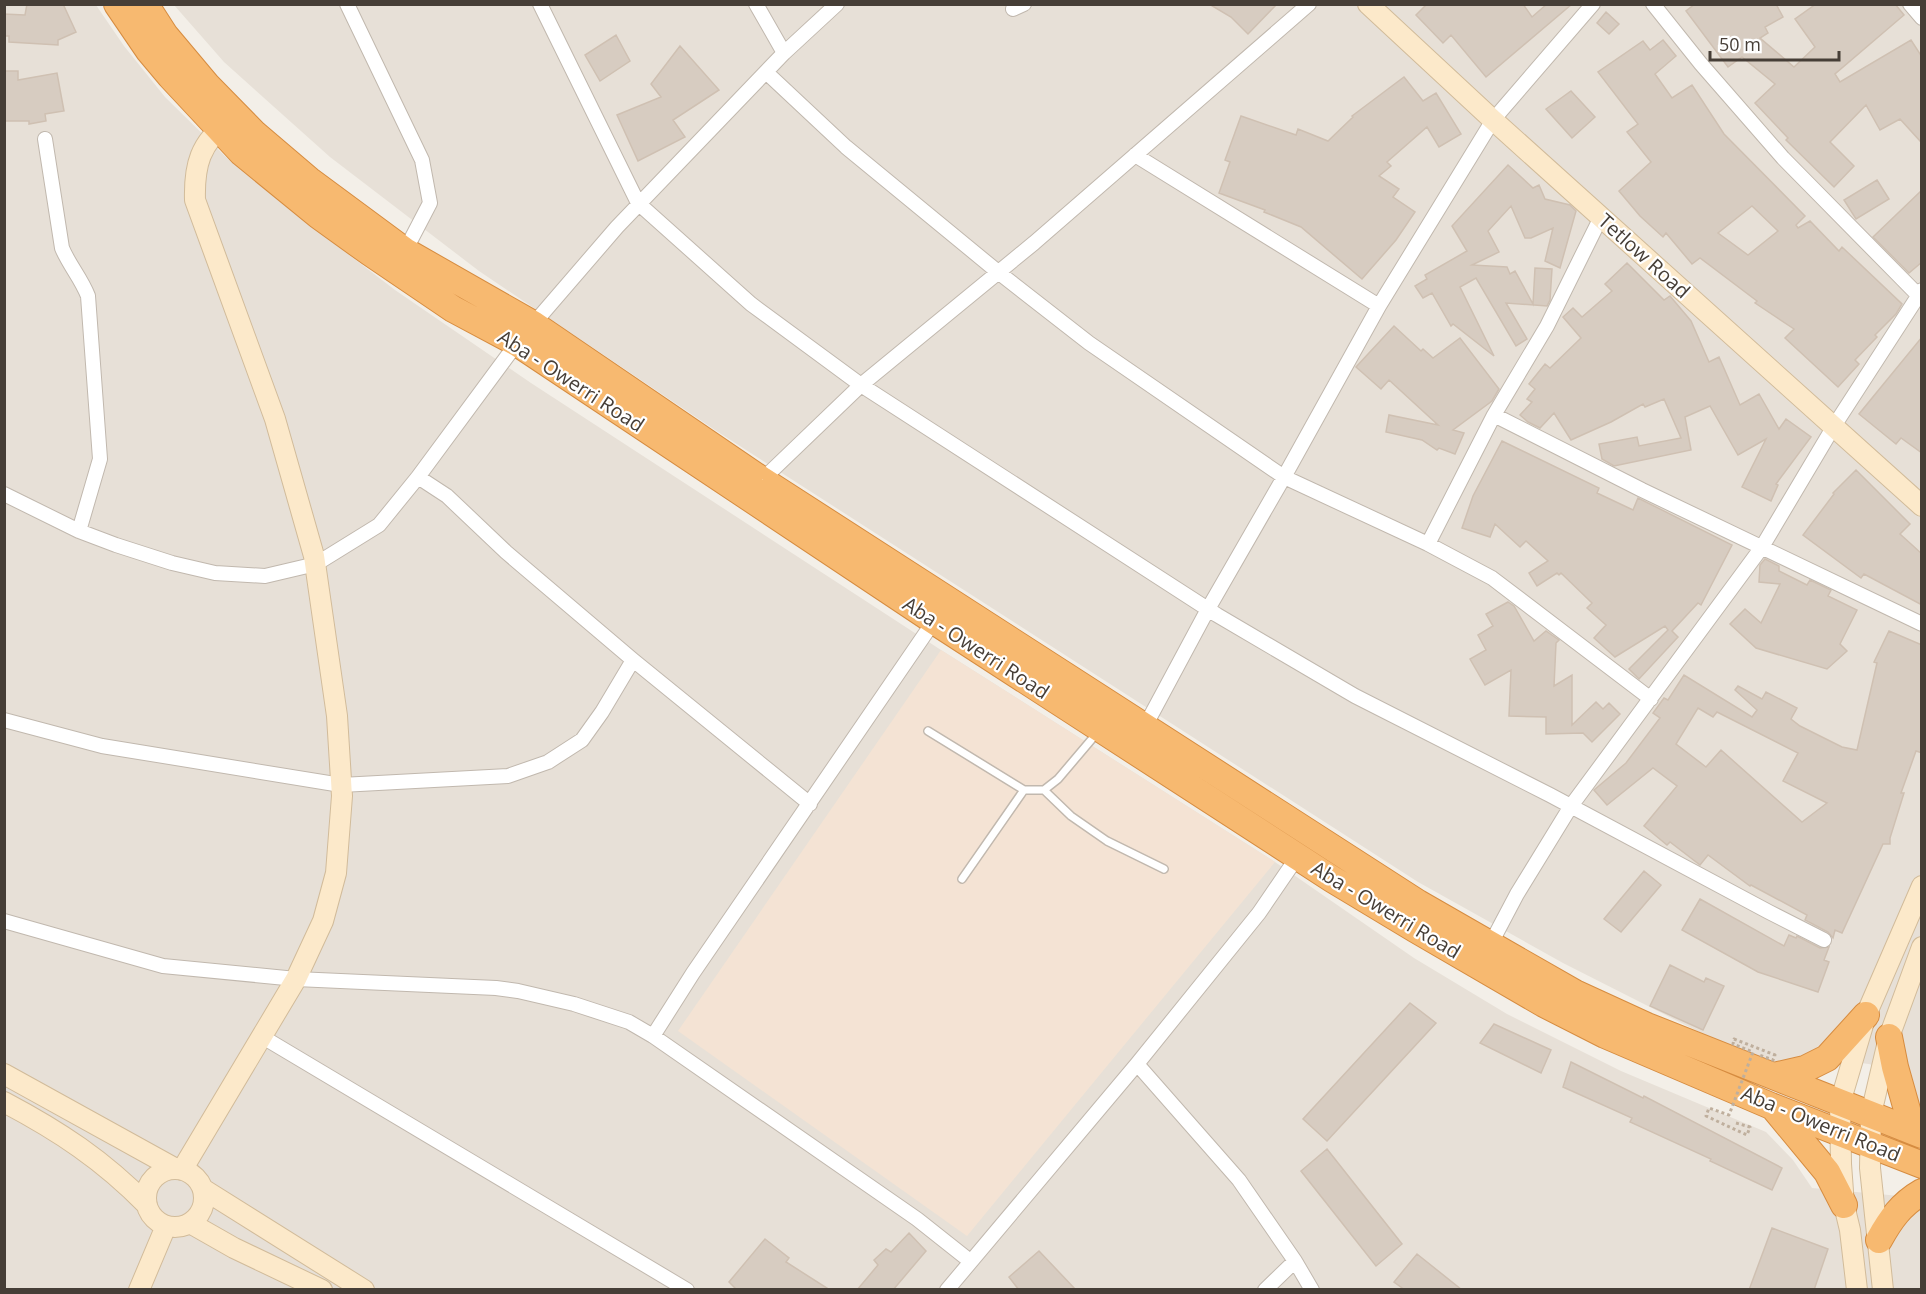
<svg xmlns="http://www.w3.org/2000/svg" width="1926" height="1294" viewBox="0 0 1926 1294" font-family="'Open Sans',sans-serif">
<style>
.residential{fill:#e7e0d7}
.commercial{fill:#f4e3d4}
.building{fill:#d7ccc1;stroke:#cfc0b2;stroke-width:1.5;fill-rule:evenodd}
.lines{fill:none;stroke-linecap:round;stroke-linejoin:round}
.lane-casing{stroke:#c1b8ae;stroke-width:10}
.street-casing{stroke:#c1b8ae;stroke-width:16}
.secondary-casing{stroke:#d1bb9a;stroke-width:22}
.highway-casing{stroke:#d68c40;stroke-width:28}
.lane{stroke:#fff;stroke-width:7}
.street{stroke:#fff;stroke-width:14}
.secondary{stroke:#fce9ca;stroke-width:20}
.highway{stroke:#f7b970;stroke-width:26}
.path-bridge{stroke:#bfaf9d;stroke-width:3;stroke-dasharray:3 3;stroke-linecap:butt}
.labels{text-anchor:middle;stroke-width:4.5;stroke-linejoin:round;paint-order:stroke}
.street-label{font-size:20px;fill:#463e37;stroke:#fff}
</style>
<rect width="100%" height="100%" fill="#f3efe8"/>
<path class="residential" d="M5,4L96,5L124,46L165,97L226,157L280,202L395,290L531,383L941,650L1275,862L1414,958L1507,1014L1621,1071L1766,1132L1793,1160L1812,1188L1922,1198L1921,1290H5Z
M174,5H1921V1120L1890,1071L1869,1064L1845,1061L1780,1066L1717,1041L1563,963L1418,882L715,430L479,271L330,157L224,62Z"/>
<path class="commercial" d="M941,650L1275,862L967,1236L678,1031Z"/>
<path class="building" d="M27,4H63L76,32L58,40V45L9,42V36H4V14L25,15Z
M1209,4H1277L1248,34L1231,17Z
M1427,4H1523L1532,17L1547,4H1572L1486,77L1451,35L1443,43L1416,15Z
M1695,4H1776L1783,17L1765,27L1768,33L1760,38L1794,67L1815,47L1795,19L1816,4H1895L1904,15L1835,74L1840,82L1911,40L1922,57L1921,142L1900,119L1880,130L1866,105L1830,142L1854,166L1834,187L1786,140L1788,138L1755,103L1775,84L1742,57L1728,67L1686,11Z
M1606,12L1619,24L1609,34L1597,23Z
M616,35L630,61L600,81L585,55Z
M1663,40L1676,56L1655,74L1672,98L1692,85L1724,134L1805,216L1796,225L1798,228L1810,221L1839,251L1842,247L1902,304L1896,314L1875,335L1877,337L1855,360L1859,364L1838,387L1785,338L1794,329L1755,303L1757,301L1700,258L1692,264L1666,233L1663,237L1640,216L1619,191L1651,162L1627,132L1638,124L1598,72L1643,41L1650,50ZM1752,206L1778,231L1748,255L1718,233Z
M680,46L719,90L673,120L685,137L638,161L617,115L661,97L651,84Z
M4,71H18V80L57,73L64,111L45,114L46,121L29,124V121H4Z
M1404,77L1423,101L1436,93L1461,134L1439,147L1427,127L1387,162L1391,166L1379,176L1399,189L1393,197L1415,212L1396,240L1362,279L1301,227L1264,212L1265,210L1219,193L1230,162L1225,160L1241,116L1296,135L1298,129L1328,141L1353,117L1352,116Z
M1571,91L1595,117L1572,138L1546,109Z
M1508,165L1533,188L1539,185L1545,199L1570,205L1576,211L1560,268L1545,261L1553,228L1531,238H1525L1511,206L1488,231L1499,252L1472,265L1507,267L1510,274L1515,271L1533,304L1535,268L1552,269L1550,300L1547,306L1506,303L1527,339L1516,346L1476,278L1460,287L1494,356L1453,324L1451,326L1432,293L1423,298L1415,286L1427,279L1425,275L1467,251L1452,226Z
M1877,180L1889,199L1856,219L1844,200Z
M1922,190V262L1909,273L1873,237Z
M1627,263L1664,300L1670,296L1691,321L1709,362L1719,357L1740,405L1759,394L1779,429L1786,419L1811,437L1776,484L1778,485L1771,501L1742,487L1766,439L1738,455L1710,406L1685,417L1691,450L1614,466L1602,459L1599,444L1637,437L1639,446L1681,438L1664,399L1645,407L1643,404L1611,422L1571,440L1554,413L1540,428L1528,422L1520,415L1532,402L1527,399L1535,389L1529,384L1545,364L1550,368L1581,338L1563,317L1573,308L1582,317L1612,291L1605,284Z
M1394,326L1421,351L1423,349L1433,358L1460,338L1499,389L1492,401L1453,430L1464,433L1455,454L1439,448L1437,450L1422,440L1386,432L1389,415L1438,425L1389,380L1381,389L1356,367Z
M1922,337V453L1901,438L1896,444L1859,414Z
M1502,441L1599,488L1597,493L1633,510L1638,498L1732,545L1701,605L1698,603L1672,631L1678,637L1639,679L1629,669L1668,630L1665,626L1615,657L1594,638L1606,625L1587,608L1592,603L1561,573L1559,575L1557,573L1537,586L1529,573L1548,561L1526,541L1520,547L1495,524L1490,537L1462,528L1473,496Z
M1856,470L1910,524L1900,534L1922,554V605L1864,574L1861,578L1803,535L1834,494L1833,493Z
M1765,559L1779,566V571L1807,585L1810,580L1831,590L1828,596L1857,610L1840,644L1847,651L1827,669L1756,648L1730,624L1745,609L1761,623L1780,584L1759,582L1760,565Z
M1508,602L1514,606L1534,641L1546,631L1559,640L1556,643L1554,686L1572,675V725L1596,702L1603,709L1609,703L1620,714L1592,742L1583,733L1546,734V717L1509,716L1511,670L1485,685L1470,659L1486,650L1478,635L1493,626L1486,614Z
M1889,631L1922,645V753L1916,751L1901,793H1904L1890,838V844H1883L1842,933L1835,930L1833,938L1828,932L1805,920L1807,915L1751,885L1750,886L1708,855L1700,865L1670,842L1667,845L1644,826L1677,786L1653,768L1607,805L1594,790L1626,763L1660,718L1653,713L1664,698L1668,700L1684,675L1752,717L1757,710L1735,690L1738,686L1762,699L1766,692L1797,708L1791,719L1800,726L1842,747L1857,750L1877,663L1874,662ZM1698,708L1713,717L1717,712L1798,753L1783,781L1827,803L1802,822L1721,750L1706,767L1676,744Z
M1644,871L1661,885L1621,932L1604,919Z
M1700,899L1784,946L1789,935L1796,938L1797,936L1820,948L1829,947L1824,960L1829,962L1818,992L1758,972L1682,930Z
M1670,965L1704,982L1706,978L1724,986L1703,1030L1650,1006Z
M1410,1003L1436,1023L1327,1141L1303,1119Z
M1494,1024L1551,1050L1541,1073L1480,1043Z
M1571,1062L1643,1098L1644,1096L1782,1168L1772,1190L1710,1161L1711,1159L1630,1122L1632,1118L1563,1087Z
M1327,1149L1402,1244L1376,1266L1301,1171Z
M1772,1228L1828,1249L1814,1290H1749Z
M909,1233L926,1251L893,1290H857L878,1265L874,1260L886,1249L891,1252Z
M765,1239L789,1258L786,1262L830,1290H737L729,1282Z
M1039,1251L1076,1290H1019L1009,1277Z
M1417,1254L1462,1290H1405L1394,1282Z"/>
<g class="lines">
<g class="lane-casing">
<path id="lane" d="M928,731L1024,790H1044L1058,779L1097,733
M1044,790L1071,816L1107,841L1164,869
M962,879L1024,790"/>
</g>
<g class="street-casing">
<path id="street" d="M347,4L422,160L430,203L405,251
M540,4L638,203L751,304L861,385L1217,615L1355,696L1550,795L1769,912L1824,940
M756,4L784,53
M1653,4L1701,64L1783,158L1918,295
M1910,4L1922,18
M1013,9L1024,4
M767,73L846,147L998,272L1089,343L1284,477L1428,544L1492,578L1651,699
M45,139L62,248C69,265 81,278 88,296L100,459L79,531
M1135,155L1379,306
M1494,415L1642,490L1922,624
M418,477L447,496L506,552L633,660L810,804
M762,480L861,385L1034,243L1309,4
M4,494L79,531L116,545L172,563L215,573L265,576L316,564L379,525L418,477L517,343L617,227L784,53L837,4
M1428,544L1494,415L1547,326L1601,217
M4,720L102,746L341,785L508,776L548,762L582,740L602,712L633,660
M1142,732L1208,609L1284,477L1379,306L1493,120L1593,4
M4,921L163,966L296,979L496,988L518,991L574,1004L629,1022L653,1036L917,1219L970,1261
M1488,949L1517,894L1571,806L1762,547L1834,426L1922,290
M261,1036L687,1290
M653,1036L693,973L934,621
M1137,1064L1239,1180L1295,1261L1312,1290
M947,1290L1137,1064L1259,913L1300,853
M1265,1290L1295,1261"/>
</g>
<g class="secondary-casing">
<path id="secondary" d="M1368,4L1493,120L1922,506
M4,1074L176,1169
M4,1102C59,1131 103,1160 147,1205
M146 1198a29 29 0 1 1 58 0a29 29 0 1 1-58 0Z
M182,1170L296,979L323,921L336,873L342,796L337,716L314,556L275,419L195,200C194,165 200,143 229,121
M203,1189L364,1290
M190,1223L234,1248L322,1290
M139,1290L166,1226
M1857,1290L1850,1230L1844,1205L1841,1164L1840,1103L1866,1015L1922,886
M1883,1290L1870,1168L1871,1114L1889,1037L1922,947"/>
</g>
<g class="highway-casing">
<path id="highway" d="M117,4L149,51L170,76L242,153L319,216L369,252L453,309L517,343L934,621L1332,879L1415,929L1544,1004L1605,1035L1771,1106L1922,1165
M145,4L165,35L207,85L255,134L309,180L405,251L533,324L762,480L1418,903L1575,993L1647,1026L1922,1135
M1889,1037L1895,1067L1913,1131
M1774,1076L1805,1069L1827,1058L1866,1015
M1774,1108L1827,1172L1844,1205
M1879,1240C1890,1220 1901,1204 1922,1192"/>
</g>
<use href="#lane" class="lane"/>
<use href="#street" class="street"/>
<use href="#secondary" class="secondary"/>
<use href="#highway" class="highway"/>
<path class="path-bridge" d="M1736,1123L1750,1127L1747,1135L1706,1116L1709,1108L1729,1115L1753,1052L1733,1044L1734,1039L1775,1055L1773,1060L1759,1055"/>
</g>
<g class="labels">
<g class="street-label">
<text transform="translate(1644 256) rotate(42)" y="7">Tetlow Road</text>
<text transform="translate(571 381) rotate(33)" y="7">Aba - Owerri Road</text>
<text transform="translate(976 648) rotate(33)" y="7">Aba - Owerri Road</text>
<text transform="translate(1386 910) rotate(31)" y="7">Aba - Owerri Road</text>
<text transform="translate(1821 1124) rotate(22)" y="7">Aba - Owerri Road</text>
</g>
</g>
<rect width="1926" height="1294" fill="none" stroke="#463e37" stroke-width="12"/>
<path d="M1710 51v9h129v-9" fill="none" stroke="#463e37" stroke-width="3"/>
<text x="1719" y="51" font-size="18" fill="#463e37" stroke="#ffffff" stroke-width="4.5" paint-order="stroke">50 m</text>
</svg>
